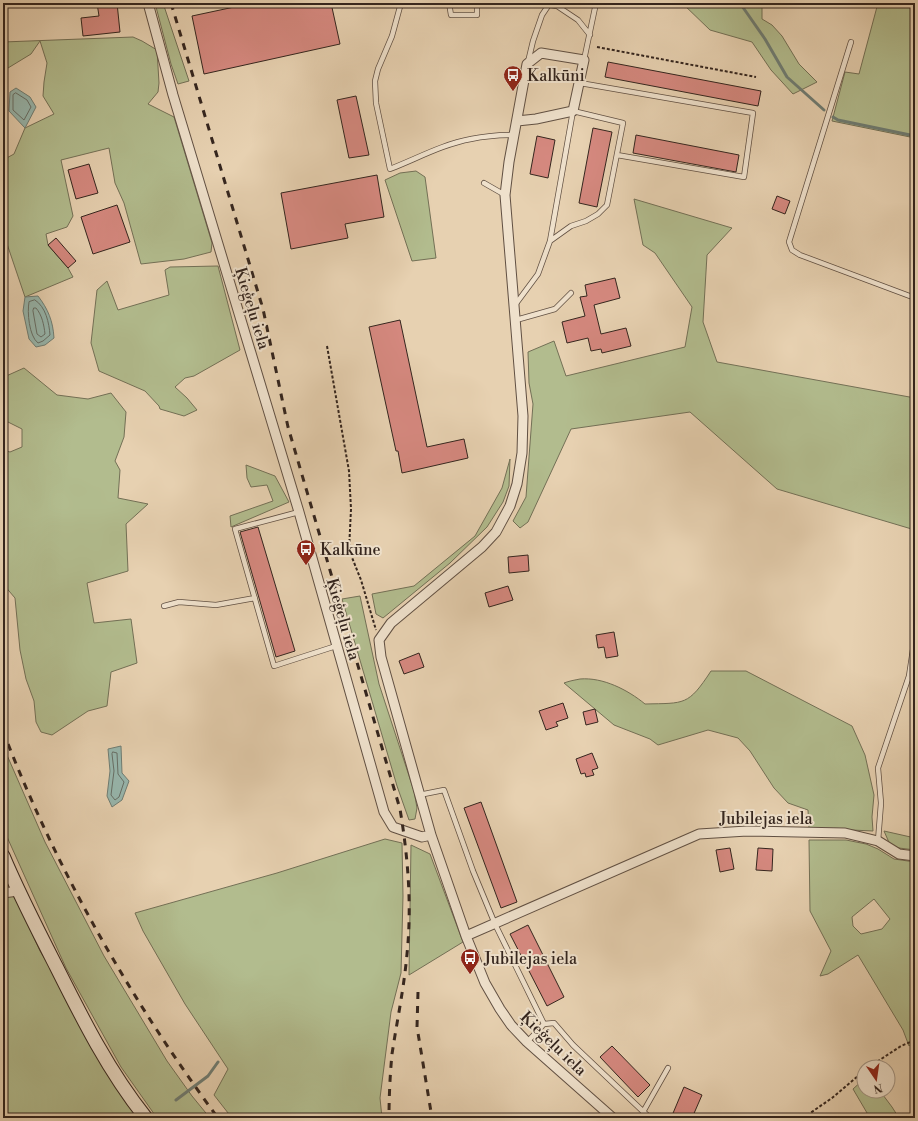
<svg xmlns="http://www.w3.org/2000/svg" width="918" height="1121" viewBox="0 0 918 1121" font-family="'Libre Bodoni',serif">
<style>
.green{fill:#b2bc8e;stroke:#737056;fill-rule:evenodd}
.water{fill:#97b7ae;stroke:#6f7d74}
.lines{fill:none;stroke-linecap:round;stroke-linejoin:round}
.shore{stroke:#666e66;stroke-width:1}
.stream{stroke:#6f7d74;stroke-width:3}
.building{fill:#d68980;stroke:#34251e}
.service-casing{stroke:#615043;stroke-width:6}
.minor-casing{stroke:#615043;stroke-width:11}
.secondary-casing{stroke:#34251e;stroke-width:15}
.path{stroke:#34251e;stroke-width:2;stroke-dasharray:3 2;stroke-linecap:butt}
.service{stroke:#efe1cc;stroke-width:4.5}
.minor{stroke:#efe1cc;stroke-width:9}
.secondary{stroke:#efe1cc;stroke-width:13}
.rail{stroke:#34251e;stroke-width:3;stroke-dasharray:7 7;stroke-linecap:butt}
.labels{text-anchor:middle;stroke-width:4;stroke-linejoin:round;paint-order:stroke}
.poi-label{font-size:16px;fill:#34251e;stroke:#efe1cc;text-anchor:start}
.street-label{font-size:16px;fill:#34251e;stroke:#efe1cc}
</style>
<rect width="100%" height="100%" fill="#e7d1b1"/>
<filter id="stains"><feTurbulence type="fractalNoise" baseFrequency=".005" numOctaves="4"/><feColorMatrix values="0 0 0 0 .2 0 0 0 0 .09 0 0 0 0 .02 0 0 0 .5 -.17"/></filter>
<radialGradient id="worn" r=".72"><stop offset=".6" stop-color="#630" stop-opacity="0"/><stop offset="1" stop-color="#630" stop-opacity=".3"/></radialGradient>
<path class="green" d="M155,3H163L189,81L178,84L171,64Z
M682,3H762V19L772,25L782,36L799,64L817,82L793,94L771,70L752,42L710,30Z
M878,3H915V138L832,121L845,72L859,74Z
M133,37L142,41L157,50L159,83L158,92L148,104L174,117L212,243L211,252L184,259L141,264L124,203L115,183L109,148L61,160L73,216L67,227L46,234L48,245L68,268L73,277L25,297L3,232V160L14,154L25,128L54,114L43,96L44,82L47,63L40,41L31,54L8,68L3,69V42Z
M416,171L425,177L436,258L412,261L385,180L400,173Z
M634,199L732,228L707,255L703,322L717,362L915,398V530L777,489L690,412L571,429L528,522L520,528L513,521L526,497L533,404L529,383L528,352L554,341L566,376L685,347L692,307L655,253L643,245Z
M218,266L240,350L194,376L185,378L175,387L187,398L197,410L184,416L160,409L159,406L145,391L99,371L91,343L97,290L107,281L118,310L169,295L165,270L170,267Z
M24,368L57,395L88,399L111,393L126,412L124,437L115,461L120,470L118,498L148,504L126,524L128,571L87,583L94,623L131,619L137,663L111,672L107,706L88,711L52,735L41,732L36,722L34,701L26,679L20,650L15,598L3,584V450L10,452L22,447V429L4,420V377Z
M510,459L509,486L503,502L487,527L450,563L383,618L376,614L372,594L414,586L475,536L502,488Z
M246,465L275,476L289,502L231,527L230,516L273,501L267,485L251,487L247,478Z
M360,596L379,684L414,791L417,808L415,819L409,820L397,786L342,599Z
M711,671H746L852,726L865,755L874,795L872,817L873,831L809,828L808,810L788,803L774,788L750,751L738,738L708,730L658,745L650,739L614,725L564,683C569,681 575,680 580,679C603,677 628,690 645,704C685,703 688,706 711,671Z
M3,746L45,842L104,956L167,1061L192,1096L210,1118H157L121,1067L66,968L3,828Z
M884,831L915,838V850L891,847Z
M385,839L402,843L403,896L401,973L391,1012L380,1098L382,1118H232L214,1095L228,1069L185,1004L143,931L135,913L277,873Z
M809,840H846L866,844L878,849L894,859L915,862V1041L909,1046L903,1030L858,955L828,974L820,976L831,951L810,911ZM874,899L890,919L882,929L861,934L853,926L852,917Z
M411,845L430,854L463,942L409,975Z
M3,870L40,951L144,1118H3Z
M864,1079V1091H880L892,1107L899,1118H870L853,1089Z"/>
<path class="water" d="M16,88L30,97L36,107L25,128L9,111L10,92Z
M38,296C48,309 53,321 54,338L45,345L36,347L29,339L23,311L25,297Z
M121,746L122,773L129,781L122,800L112,807L107,796L110,771L108,749Z"/>
<g class="lines">
<path class="shore" d="M16,93L27,100L31,107L24,120L13,110V95Z
M35,300C46,307 49,323 50,335L43,341L38,343C29,336 27,312 29,302Z
M34,308H36C42,315 44,325 45,334L41,337L37,334L33,311Z
M113,752L117,753L118,774L124,782L119,797L115,800L111,795L114,771L112,754Z"/>
<path class="stream" d="M742,3V6L765,39L787,77L824,110
M833,117L838,120L915,136
M176,1100L208,1076L218,1062"/>
</g>
<path class="building" d="M97,3H117L120,32L83,36L81,18L99,16Z
M253,3H331L340,44L204,74L192,16Z
M608,62L761,91L758,106L605,77Z
M356,96L369,155L349,158L337,100Z
M593,128L612,132L597,207L579,203Z
M636,135L739,155L736,172L633,153Z
M537,136L555,140L548,178L530,174Z
M89,164L98,193L76,199L68,170Z
M377,175L384,217L345,224L348,238L291,249L281,193Z
M777,196L790,201L785,214L772,209Z
M117,205L130,242L93,254L81,217Z
M56,238L76,261L68,268L48,245Z
M615,278L620,298L594,305L601,334L626,328L631,346L602,353L601,349L591,351L588,338L567,343L562,322L585,316L580,297L587,296L585,285Z
M400,320L427,447L464,439L468,458L402,473L398,451H396L369,327Z
M258,527L295,651L276,657L240,532Z
M528,555L529,571L509,573L508,557Z
M508,586L513,600L489,607L485,593Z
M614,632L618,656L606,658L604,647L598,648L596,635Z
M419,653L424,667L404,674L399,661Z
M563,703L568,718L556,722L558,726L546,730L539,711Z
M595,709L598,722L586,725L583,712Z
M592,753L598,768L592,770L594,775L586,777L585,773L581,774L576,759Z
M481,802L517,902L501,908L464,808Z
M730,848L734,869L720,872L716,850Z
M758,848L773,849L772,871L756,870Z
M528,925L564,997L547,1006L510,934Z
M612,1046L650,1085L638,1097L600,1057Z
M684,1087L702,1095L692,1118H671Z"/>
<g class="lines">
<g class="service-casing">
<path id="service" d="M401,3L392,36L378,69L375,81L376,103L390,169C416,159 443,144 471,139C485,136 499,135 514,135
M449,3L451,15H477V3
M535,3L557,6L578,20L590,35
M851,42L789,242L792,250L800,255L915,298
M584,60L596,3
M528,62L533,41L542,15L550,3
M580,83L753,113L744,177L617,155
M484,183L505,195
M515,305L538,274L550,241L573,111L623,123L607,205L598,214L586,221L571,226L550,241
M516,320L555,309L571,293
M299,512L235,529L274,666L336,646
M164,606L179,602L216,605L255,598
M419,795L444,790L473,871L495,924L544,1024
M878,841L881,803L878,768L909,676L915,636
M527,1042L544,1024L554,1023L573,1045L650,1118
M643,1112L668,1068"/>
</g>
<g class="minor-casing">
<path id="minor" d="M148,3L173,95L299,512L384,812L393,827L422,837L431,835L466,936L485,983L500,1009L511,1025L527,1042L613,1118
M431,835L381,657L379,640L391,623L482,547L496,532L510,506L517,484L522,453L523,416L505,195L509,162L527,64L541,53L584,60L573,111L536,119L517,121
M3,893L18,891
M466,936L699,834L747,831L845,833L878,841L899,854L915,856"/>
</g>
<g class="secondary-casing">
<path id="secondary" d="M3,856C19,894 37,929 56,966C82,1018 109,1072 146,1118"/>
</g>
<path class="path" d="M597,47L756,77
M327,346L349,471L351,509L349,550L361,580L376,630
M869,1067L901,1046L915,1040
M803,1118L832,1098L864,1071"/>
<use href="#service" class="service"/>
<use href="#minor" class="minor"/>
<use href="#secondary" class="secondary"/>
<path class="rail" d="M171,3L263,309L288,427L400,809C408,857 412,905 407,954C404,988 397,1021 392,1054C390,1075 389,1097 389,1118
M3,731C56,869 130,999 218,1118
M418,992L417,1027L432,1118"/>
</g>
<defs>
<g id="bus-pin" transform="scale(1)"><path d="M0 17L-7.5 6A9.5 9.5 0 1 1 7.5 6Z" fill="#8f2418" stroke="#efe1cc"/><path d="M-5-6H5V4H4V6H2V4H-2V6H-4V4H-5ZM-3.5-4V0h7V-4ZM-3.5 1.2v1.5H-2V1.2ZM2 1.2v1.5H3.5V1.2Z" fill="#fff"/></g>
</defs>
<g fill-rule="evenodd">
<use href="#bus-pin" x="513" y="75"/>
<use href="#bus-pin" x="306" y="549"/>
<use href="#bus-pin" x="470" y="958"/>
</g>
<g class="labels">
<g class="poi-label">
<text x="527" y="81">Kalkūni</text>
<text x="320" y="555">Kalkūne</text>
<text x="484" y="964">Jubilejas iela</text>
</g>
<g class="street-label">
<text transform="translate(253 308) rotate(73)" y="6">Ķieģeļu iela</text>
<text transform="translate(344 619) rotate(74)" y="6">Ķieģeļu iela</text>
<text x="766" y="824">Jubilejas iela</text>
<text transform="translate(554 1043) rotate(44)" y="6">Ķieģeļu iela</text>
</g>
</g>
<rect width="918" height="1121" fill="none" stroke="#e7d1b1" stroke-width="16"/>
<rect x="4" y="4" width="910" height="1113" fill="none" stroke="#34251e" stroke-width="2"/>
<rect x="8" y="8" width="902" height="1105" fill="none" stroke="#34251e"/>
<g transform="translate(876 1079) rotate(167)"><circle r="19" fill="#efe1cc" stroke="#a49686"/>
<path d="M0-3L7 15L0 10L-7 15Z" fill="#8f2418"/>
<text y="-6" font-size="11" font-weight="bold" text-anchor="middle" fill="#34251e">N</text>
</g>
<rect width="100%" height="100%" filter="url(#stains)"/>
<rect width="100%" height="100%" fill="url(#worn)"/>
</svg>
